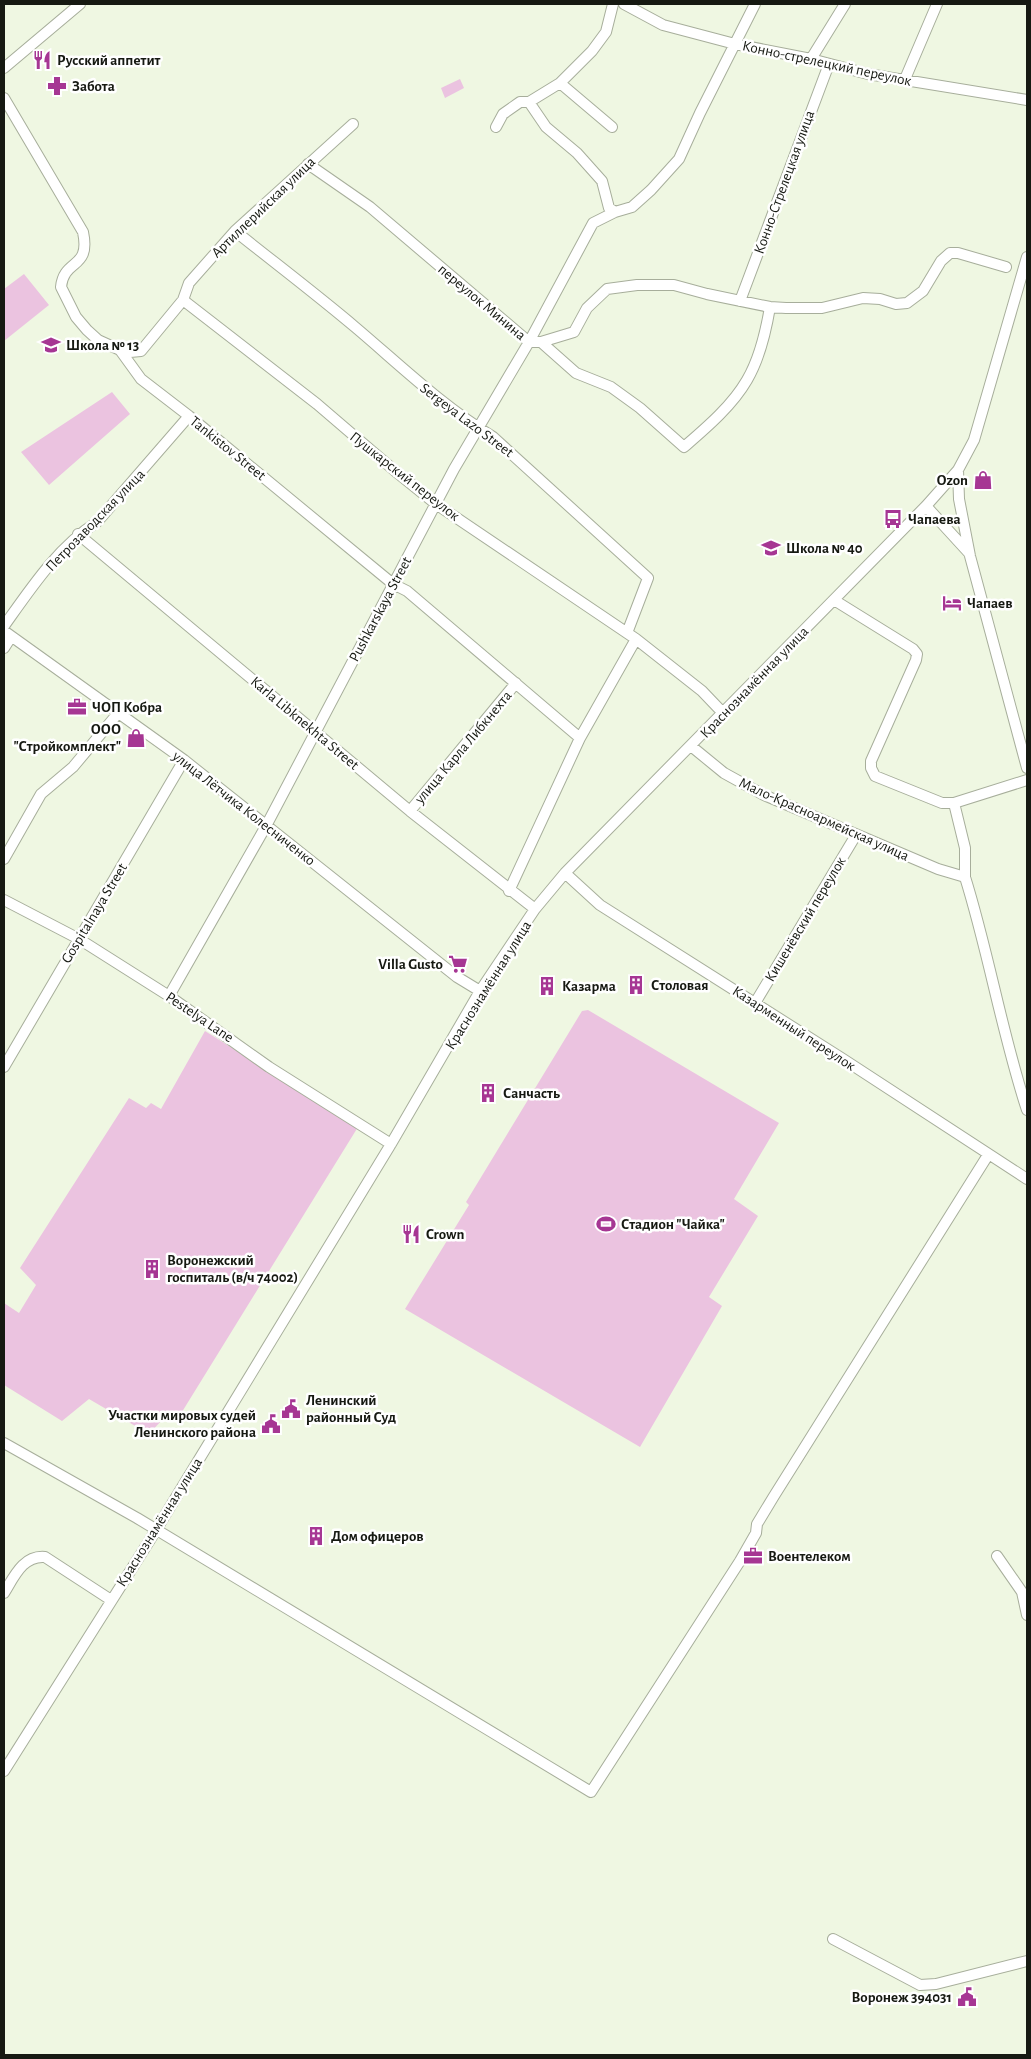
<svg xmlns="http://www.w3.org/2000/svg" width="1031" height="2059" viewBox="0 0 1031 2059" font-family="'Alegreya Sans',sans-serif">
<style>
.green{fill:#ebc3e0}
.lines{fill:none;stroke-linecap:round;stroke-linejoin:round}
.minor-casing{stroke:#a7ae9b;stroke-width:12}
.minor{stroke:#fff;stroke-width:10}
.labels{text-anchor:middle;stroke-width:5;stroke-linejoin:round;paint-order:stroke}
.poi-label{font-size:15px;font-weight:bold;fill:#161912;stroke:#fff;text-anchor:start}
.street-label{font-size:15px;fill:#161912;stroke:#fff}
</style>
<rect width="100%" height="100%" fill="#eff7e2"/>
<path class="green" d="M460,79L464,88L445,98L441,88Z
M24,274L49,305L4,341V289Z
M112,392L130,414L49,485L21,452Z
M588,1010L779,1123L734,1199L758,1216L709,1297L722,1306L640,1447L405,1309L469,1205L466,1202L582,1011Z
M205,1031L358,1127L177,1420L171,1422L163,1419L149,1434L89,1399L62,1421L4,1385V1303L19,1313L36,1285L20,1268L129,1098L146,1108L151,1103L161,1109Z"/>
<g class="lines">
<g class="minor-casing">
<path id="minor" d="M624,4L663,25L735,44L811,59L868,74L1027,100
M811,59L845,4
M4,68L80,4
M905,79L937,4
M560,83L612,127
M4,98L83,232C91,270 64,258 61,287L76,317L87,330L98,340L120,350L141,379L189,416L393,584L407,591L580,738
M529,102L546,127L577,153L602,181L609,208L615,212
M496,127L503,114L520,102H529L560,83L592,51L606,32L613,4
M308,164L370,207L529,342H541L576,373L611,387L640,408L684,447C706,428 732,406 747,380C760,358 766,331 770,307
M235,231C275,263 316,294 355,327C400,365 442,406 493,437L648,578L627,633
M183,300L317,404L394,470L436,504L636,639L702,691L723,713
M740,301L829,64
M541,342L574,332L587,308L607,289L637,285H674L707,294L770,307L786,308H822L863,298L880,299L896,304L907,303L923,291L941,261L950,253H958L1006,267
M120,350L130,352L141,351L183,300L189,283L235,231L353,124
M958,470L959,499L970,556L1027,768
M926,506L969,553
M78,534L410,811L535,909
M834,600L913,649L917,654L916,660L871,761V768L875,776L942,803H954
M4,626C31,588 58,547 97,522L189,416
M4,631L184,760L457,977L480,991
M4,648L11,637
M691,746L724,773L764,795L938,869L965,877V848L954,803L1027,780
M410,811L516,683
M4,859L41,794L73,767L119,712
M565,873L600,905L843,1059L1027,1179
M965,877C989,954 1002,1034 1027,1110
M509,891L580,738L636,639
M4,900L79,939L169,996L269,1067L391,1144
M169,996L266,826L454,469L529,342L593,223L615,212L632,207L651,190L679,159L700,113L755,4
M755,1003L856,835
M4,1067L184,760
M4,1443L137,1518L591,1792L740,1561L756,1533L757,1524L774,1496L988,1155
M997,1556L1022,1592L1027,1615
M4,1593C14,1577 23,1555 45,1557L111,1600
M4,1771L153,1535L391,1144L480,991L535,909L565,873L926,506L958,470L974,440L1027,257
M833,1939L920,1985L936,1984L1027,1961"/>
</g>
<use href="#minor" class="minor"/>
</g>
<defs>
<g id="restaurant-bare" transform="scale(1.5)"><path d="M-5-6h1v4h1v-4h1v4h1v-4h1v5L-1.5 .5V6h-2V.5L-5-1ZM5-6V6H3V1.5H1.5Q1.5-4 5-6Z" fill="#a63693" stroke="#fff" stroke-width="2.5" paint-order="stroke"/></g>
<g id="pharmacy-bare" transform="scale(1.5)"><path d="M-2-6h4v4h4v4h-4v4h-4v-4h-4v-4h4Z" fill="#a63693" stroke="#fff" stroke-width="2.5" paint-order="stroke"/></g>
<g id="school-bare" transform="scale(1.5)"><path d="M0-5L7-2L0 1L-7-2ZM-4 1L0 2.5L4 1V4Q0 6-4 4Z" fill="#a63693" stroke="#fff" stroke-width="2.5" paint-order="stroke"/></g>
<g id="shop-bare" transform="scale(1.5)"><path d="M-5-2.5h2.3a2.7 3.5 0 0 1 5.4 0H5L5.5 6h-11ZM-1.5-2.5h3a1.5 2.3 0 0 0-3 0Z" fill="#a63693" stroke="#fff" stroke-width="2.5" paint-order="stroke"/></g>
<g id="bus-bare" transform="scale(1.5)"><path d="M-5-6H5V4H4V6H2V4H-2V6H-4V4H-5ZM-3.5-4V0h7V-4ZM-3.5 1.2v1.5H-2V1.2ZM2 1.2v1.5H3.5V1.2Z" fill="#a63693" stroke="#fff" stroke-width="2.5" paint-order="stroke"/></g>
<g id="hotel-bare" transform="scale(1.5)"><path d="M-6-4.5h1.5V1H6V5H4.5V3h-9V5H-6ZM-4 0a1.8 1.8 0 1 1 3.6 0ZM.5 0V-2.5h3Q6-2.5 6 0Z" fill="#a63693" stroke="#fff" stroke-width="2.5" paint-order="stroke"/></g>
<g id="office-bare" transform="scale(1.5)"><path d="M-6-3h4V-5.5h4V-3h4V5H-6ZM-1-4.5V-3h2v-1.5ZM-6 0V1H6V0Z" fill="#a63693" stroke="#fff" stroke-width="2.5" paint-order="stroke"/></g>
<g id="supermarket-bare" transform="scale(1.5)"><path d="M-6-5.5h2.5l.6 2H6L4.5 2H-2.5L-4.4-4H-6ZM-1.5 3.2a1.3 1.3 0 1 0 .1 0ZM3 3.2a1.3 1.3 0 1 0 .1 0Z" fill="#a63693" stroke="#fff" stroke-width="2.5" paint-order="stroke"/></g>
<g id="building-bare" transform="scale(1.5)"><path d="M-4-6H4V6H1V3H-1V6H-4ZM-2.5-4.3h1.7v1.8h-1.7ZM.8-4.3h1.7v1.8H.8ZM-2.5-1h1.7V.8h-1.7ZM.8-1h1.7V.8H.8Z" fill="#a63693" stroke="#fff" stroke-width="2.5" paint-order="stroke"/></g>
<g id="stadium-bare" transform="scale(1.5)"><path d="M0-5a6.5 5 0 1 0 0 10a6.5 5 0 1 0 0-10ZM-3.5-1.8h7v3.6h-7Z" fill="#a63693" stroke="#fff" stroke-width="2.5" paint-order="stroke"/></g>
<g id="civic-bare" transform="scale(1.5)"><path d="M-.6-6.5H3V-4.5H.6V-3L4-1V1h2V6H-6V1h2V-1L-.6-3ZM-1.2 2.5V6h2.4V2.5Z" fill="#a63693" stroke="#fff" stroke-width="2.5" paint-order="stroke"/></g>
</defs>
<g fill-rule="evenodd">
<use href="#restaurant-bare" x="42" y="60"/>
<use href="#pharmacy-bare" x="57" y="86"/>
<use href="#school-bare" x="51" y="345"/>
<use href="#shop-bare" x="983" y="480"/>
<use href="#bus-bare" x="893" y="519"/>
<use href="#school-bare" x="771" y="548"/>
<use href="#hotel-bare" x="952" y="603"/>
<use href="#office-bare" x="77" y="707"/>
<use href="#shop-bare" x="136" y="738"/>
<use href="#supermarket-bare" x="458" y="964"/>
<use href="#building-bare" x="636" y="985"/>
<use href="#building-bare" x="547" y="986"/>
<use href="#building-bare" x="488" y="1093"/>
<use href="#stadium-bare" x="606" y="1224"/>
<use href="#restaurant-bare" x="411" y="1234"/>
<use href="#building-bare" x="152" y="1269"/>
<use href="#civic-bare" x="291" y="1409"/>
<use href="#civic-bare" x="271" y="1424"/>
<use href="#building-bare" x="316" y="1536"/>
<use href="#office-bare" x="753" y="1556"/>
<use href="#civic-bare" x="967" y="1997"/>
</g>
<g class="labels">
<g class="poi-label">
<text x="57" y="65">Русский аппетит</text>
<text x="72" y="91">Забота</text>
<text x="66" y="350">Школа № 13</text>
<text x="968" y="485" text-anchor="end">Ozon</text>
<text x="908" y="524">Чапаева</text>
<text x="786" y="553">Школа № 40</text>
<text x="967" y="608">Чапаев</text>
<text x="92" y="712">ЧОП Кобра</text>
<text x="121" y="734" text-anchor="end">ООО<tspan x="121" dy="17">"Стройкомплект"</tspan></text>
<text x="443" y="969" text-anchor="end">Villa Gusto</text>
<text x="651" y="990">Столовая</text>
<text x="562" y="991">Казарма</text>
<text x="503" y="1098">Санчасть</text>
<text x="621" y="1229">Стадион "Чайка"</text>
<text x="426" y="1239">Crown</text>
<text x="167" y="1265">Воронежский<tspan x="167" dy="17">госпиталь (в/ч 74002)</tspan></text>
<text x="306" y="1405">Ленинский<tspan x="306" dy="17">районный Суд</tspan></text>
<text x="256" y="1420" text-anchor="end">Участки мировых судей<tspan x="256" dy="17">Ленинского района</tspan></text>
<text x="331" y="1541">Дом офицеров</text>
<text x="768" y="1561">Воентелеком</text>
<text x="952" y="2002" text-anchor="end">Воронеж 394031</text>
</g>
<g class="street-label">
<text transform="translate(827 63) rotate(12)" y="5">Конно-стрелецкий переулок</text>
<text transform="translate(784 182) rotate(-70)" y="5">Конно-Стрелецкая улица</text>
<text transform="translate(263 207) rotate(-44)" y="5">Артиллерийская улица</text>
<text transform="translate(482 302) rotate(40)" y="5">переулок Минина</text>
<text transform="translate(467 420) rotate(37)" y="5">Sergeya Lazo Street</text>
<text transform="translate(228 448) rotate(39)" y="5">Tankistov Street</text>
<text transform="translate(405 476) rotate(38)" y="5">Пушкарский переулок</text>
<text transform="translate(95 520) rotate(-46)" y="5">Петрозаводская улица</text>
<text transform="translate(380 609) rotate(-62)" y="5">Pushkarskaya Street</text>
<text transform="translate(754 682) rotate(-46)" y="5">Краснознамённая улица</text>
<text transform="translate(305 723) rotate(40)" y="5">Karla Libknekhta Street</text>
<text transform="translate(463 747) rotate(-50)" y="5">улица Карла Либкнехта</text>
<text transform="translate(244 808) rotate(38)" y="5">улица Лётчика Колесниченко</text>
<text transform="translate(824 819) rotate(24)" y="5">Мало-Красноармейская улица</text>
<text transform="translate(94 913) rotate(-59)" y="5">Gospitalnaya Street</text>
<text transform="translate(805 919) rotate(-59)" y="5">Кишенёвский переулок</text>
<text transform="translate(488 985) rotate(-58)" y="5">Краснознамённая улица</text>
<text transform="translate(200 1017) rotate(34)" y="5">Pestelya Lane</text>
<text transform="translate(794 1028) rotate(33)" y="5">Казарменный переулок</text>
<text transform="translate(159 1522) rotate(-58)" y="5">Краснознамённая улица</text>
</g>
</g>
<rect width="1031" height="2059" fill="none" stroke="#161912" stroke-width="10"/>
</svg>
